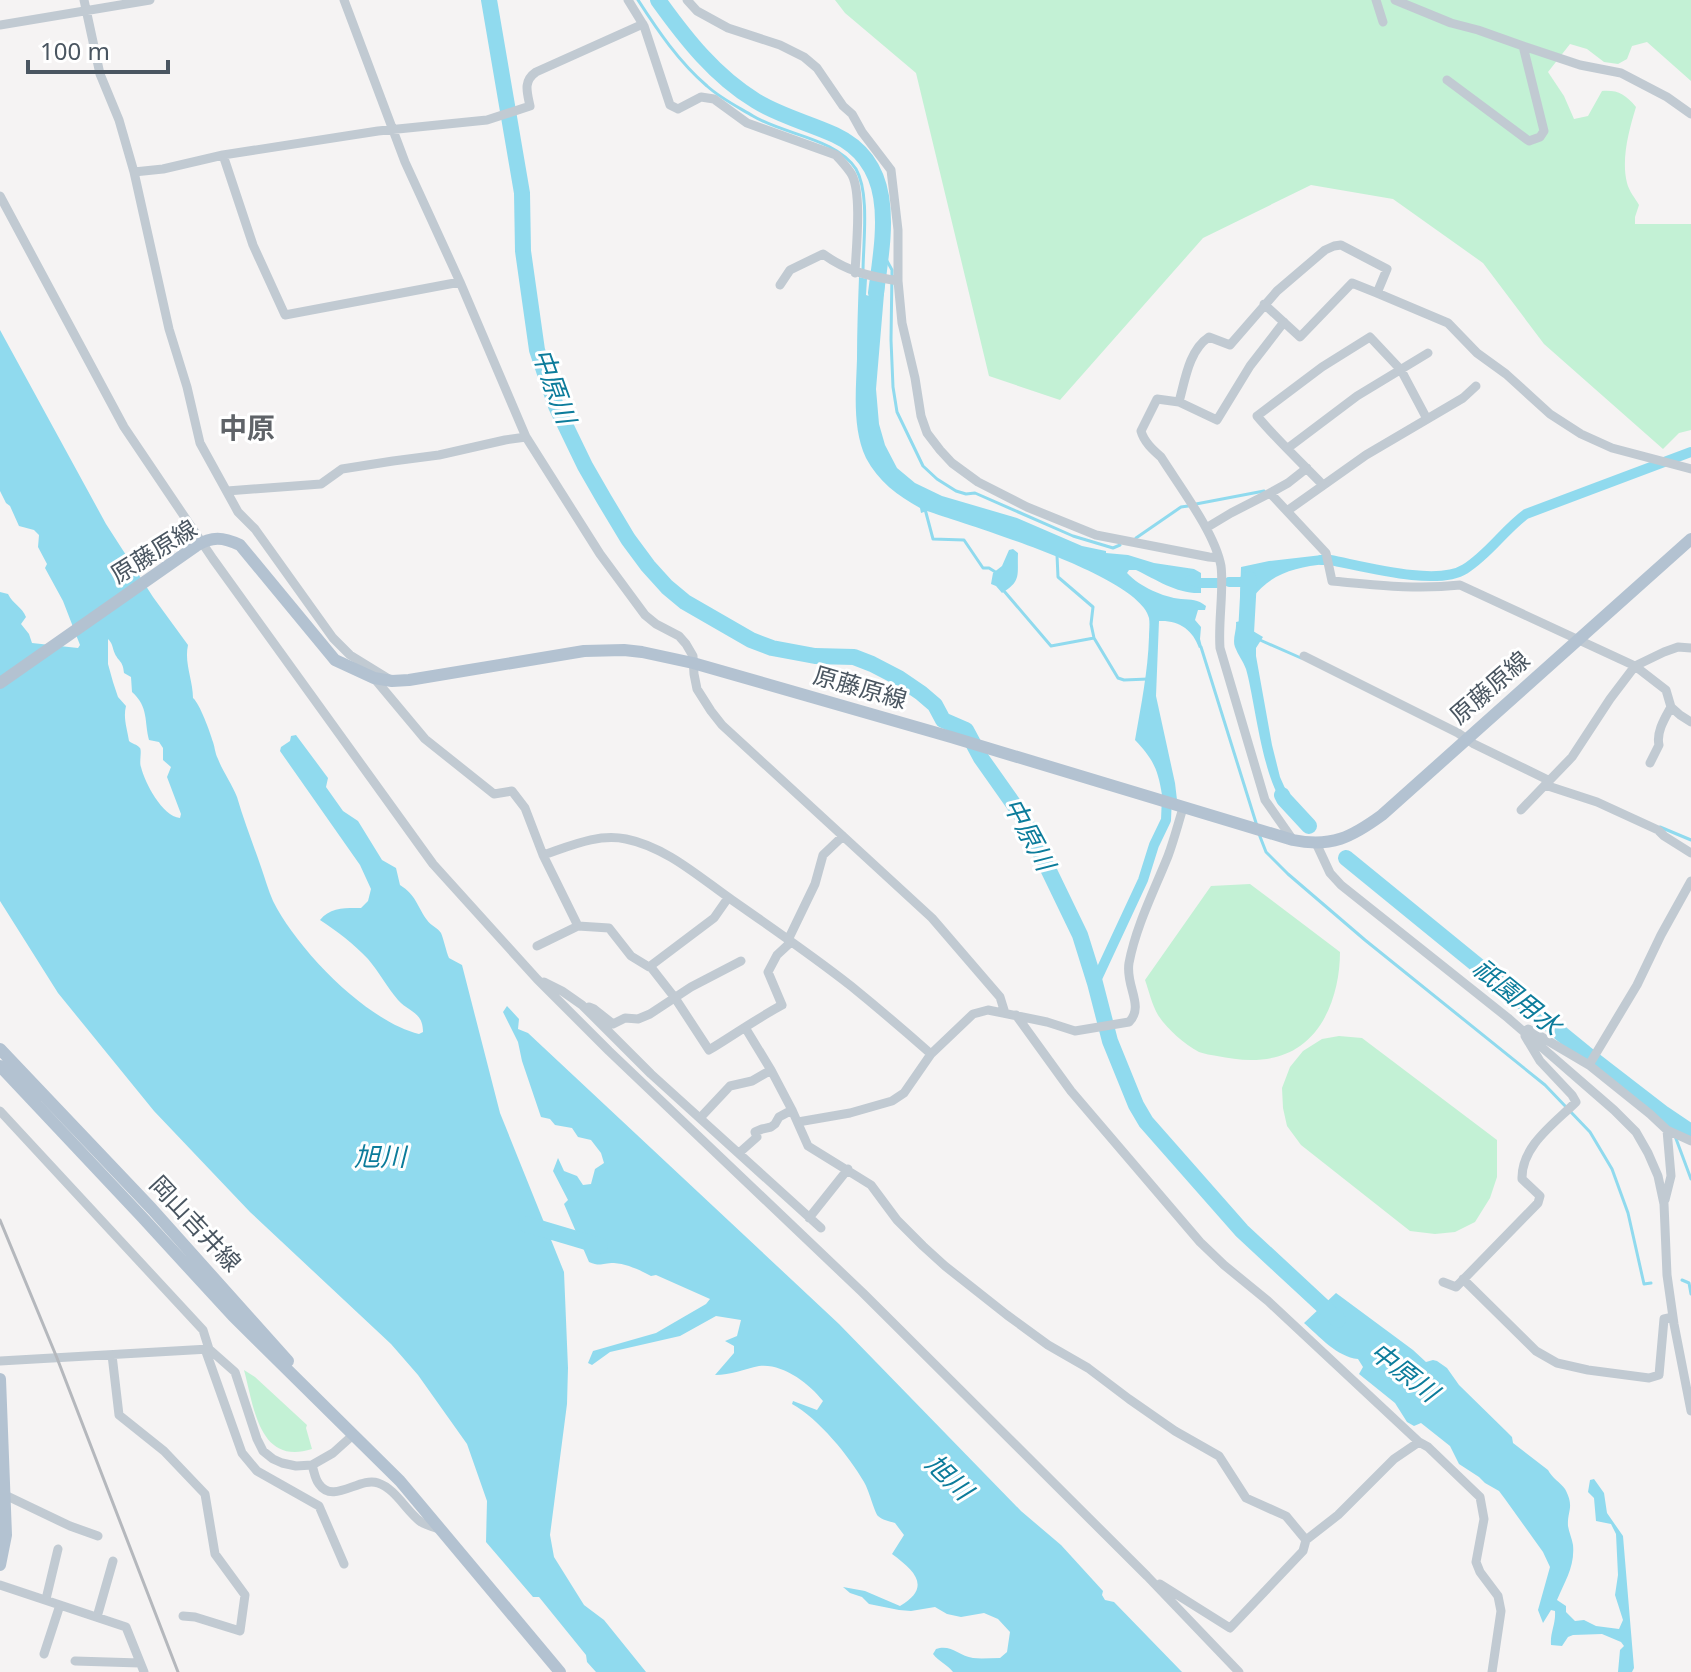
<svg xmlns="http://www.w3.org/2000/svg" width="1691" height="1672" viewBox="0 0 1691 1672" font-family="'Noto Sans','Noto Sans JP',sans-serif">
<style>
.green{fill:#c3f1d5}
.water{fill:#90daee;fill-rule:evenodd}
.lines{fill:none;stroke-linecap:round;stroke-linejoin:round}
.stream{stroke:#90daee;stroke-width:3}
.canal{stroke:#90daee;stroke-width:10}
.river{stroke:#90daee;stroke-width:16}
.minor{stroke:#c1cad2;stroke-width:9}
.major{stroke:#b3c2d1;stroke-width:12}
.rail{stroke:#b5b8bd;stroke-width:3}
.labels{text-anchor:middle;stroke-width:6;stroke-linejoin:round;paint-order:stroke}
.street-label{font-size:24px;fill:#4a5661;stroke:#fff}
.water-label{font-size:26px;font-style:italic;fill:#0c7c9b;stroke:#fff}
.quarter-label{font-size:28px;font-weight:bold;fill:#5f6368;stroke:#fff}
</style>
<rect width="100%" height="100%" fill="#f5f3f3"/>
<path class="green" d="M835,0H1691V81L1647,42L1632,46L1627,59L1618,64L1604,62L1587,49L1570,44L1548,72L1564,96L1574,119L1588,116L1602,91C1618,90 1625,94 1636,107C1629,130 1621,159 1627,183C1629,191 1635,198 1639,205L1635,217V224H1691V430L1679,433L1663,449L1544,344L1483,263L1393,199L1311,185L1203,238L1060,400L989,376L916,73L845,13Z
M1250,884L1340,952C1340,985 1329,1026 1300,1046C1276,1063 1245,1062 1217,1056C1212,1055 1204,1054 1199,1052C1184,1044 1167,1029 1158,1015C1152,1005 1149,991 1145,980L1211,886Z
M1339,1036L1362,1038L1497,1140V1177L1490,1198L1475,1222L1455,1232L1435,1234L1410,1231L1301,1145L1287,1126L1283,1108L1282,1088L1290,1067L1303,1051L1322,1039Z
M244,1370L255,1377L307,1425L306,1428L312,1449C259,1466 254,1407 244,1370Z"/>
<path class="water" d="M859,277L867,279L866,295L869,296L872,293V279L885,282L876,389L879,424L885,445L897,468L915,483L942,496L1017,518L1082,546L1106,551V553L1128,555L1154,563L1194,569L1201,573V593C1177,594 1157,580 1136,570H1129L1127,573C1140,587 1163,597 1181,599C1192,600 1197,599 1206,606L1205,610H1198L1195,620L1201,627L1200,639L1202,647L1199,648C1193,630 1179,620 1159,621L1156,696L1175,783L1177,800L1162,795C1158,769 1153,759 1135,740C1141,706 1148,671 1149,637C1149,631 1150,624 1149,618C1140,576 968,525 927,511L921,513L920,508C898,496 878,481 866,458C852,428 856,391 857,359C857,331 858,304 859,277Z
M0,330L106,524L153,597L188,645C184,663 193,680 193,698C200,704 210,732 213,742C215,748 215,753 218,759C223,772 232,784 237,797C244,821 253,844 261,867C265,878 268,890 273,901C297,949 366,1021 419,1034L423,1032C423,1011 408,1012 398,1000C387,987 379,972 368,959C354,944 337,931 320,920C330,907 346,908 361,908L368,901L371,889L360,865L280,751L281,747L290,741L291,736L296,735L328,778L326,787L343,811L358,821L382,860L396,868L400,885C416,895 417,906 427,920C430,925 438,928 441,933C444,940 446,951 449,958L462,965L500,1113L564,1272L568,1368L567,1404L550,1535L554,1557L584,1605L604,1620L646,1672H596L587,1662L586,1655L539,1597H533L486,1542L487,1501L467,1444L418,1375L391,1344L250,1212L154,1111L58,993L0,901V592L8,594C13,604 22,607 26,617L21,624L29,634L32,643L78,648L80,645L63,601L45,568L47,564L38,547L39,535L34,530L19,526L10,506L6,503L0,491ZM108,639C113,644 112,647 115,654C119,662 123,661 124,673L131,677L132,692C149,707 144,722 149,740L159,742L163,748V760L171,767L167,777L181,814L180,818C162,816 145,783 141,767C139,762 142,751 140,748C137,744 132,744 129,741C127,728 123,718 126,706L118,697L113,682L108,664Z
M1013,549L1018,553C1017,575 1022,581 1002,593L996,586L991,584L993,573L1002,566L1009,550Z
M1322,555L1325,564C1296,567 1269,574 1252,599L1240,597L1241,567L1269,561Z
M1241,621L1249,623L1253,631L1263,637L1256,648V656L1272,745L1280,777L1288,795L1300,806L1291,812C1263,791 1256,704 1246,669C1243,661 1238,655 1235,647C1232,639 1237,630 1236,622Z
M507,1006L519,1019L518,1029L528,1033L839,1324L1021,1511L1061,1545L1103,1591L1102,1595L1105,1600L1114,1602L1182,1672H953C947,1664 939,1662 933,1654L936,1649C951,1644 959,1656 973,1658C981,1659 991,1658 1000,1658L1007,1652L1010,1632L998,1619L984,1613L961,1617L947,1614L935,1607L911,1611L899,1610L869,1604L862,1597L850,1593L843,1587L865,1591L900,1606C932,1587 915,1571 892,1554L904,1535L895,1523C889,1521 882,1520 878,1516C874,1511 869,1490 864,1482C849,1456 819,1419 792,1404L793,1401L817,1410L823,1401C809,1383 782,1363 759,1366C744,1369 731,1375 715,1375L734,1353V1346L725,1341L737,1336L741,1320L716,1316L680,1336L610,1352L592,1365L588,1363L593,1351L656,1333L706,1304L710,1299L656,1275L651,1276C640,1270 627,1264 614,1263C602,1263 601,1267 589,1262L564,1204L568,1200L553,1171L558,1158L564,1171L577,1176L583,1185L591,1184L595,1169L604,1163L601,1153L591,1140L578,1137L572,1128L555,1125L550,1119L541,1117L522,1061L518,1042L503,1012Z
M1336,1293L1413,1350L1426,1362L1433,1360L1437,1361L1447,1368L1459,1385L1507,1432L1512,1437L1513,1443L1548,1470C1552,1478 1560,1482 1565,1489C1575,1507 1567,1511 1568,1526C1569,1532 1572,1539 1573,1545C1575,1566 1565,1581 1557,1600L1566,1606V1612L1575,1621L1584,1620L1596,1626L1619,1629L1623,1620L1615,1595L1618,1575L1616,1534L1611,1524L1596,1521L1594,1498L1588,1492L1590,1480L1594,1479L1604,1493L1607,1513L1623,1536L1634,1668L1632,1672H1618L1620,1650L1624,1646L1621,1642L1602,1634L1573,1635L1568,1637L1562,1646L1551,1645C1550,1632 1556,1624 1555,1611L1551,1610L1543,1623L1538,1610L1550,1567L1543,1552L1505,1499L1499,1491L1485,1483L1479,1477L1459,1464L1450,1446L1421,1423L1414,1426L1407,1422L1395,1403L1359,1374L1363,1367L1358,1359C1337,1357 1319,1336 1304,1323Z"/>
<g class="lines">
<path class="stream" d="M638,0C658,31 679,62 707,86C720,98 738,107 753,116C784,135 836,138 856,169C870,193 863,244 863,272
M881,250L892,270L891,340L893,387L897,412L923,466L937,479L956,491L966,494L975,493L1073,536L1113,548L1120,545
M1196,504L1264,491
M925,509L933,539L964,540L983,568H989L997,573
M1136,538L1181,507L1188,506
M1057,555L1058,577L1093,607L1091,624L1094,638
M1004,591L1051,646L1094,638L1118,678L1124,680L1148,679
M1260,640L1301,658
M1201,647L1257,826
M1660,827L1691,840
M1259,834L1266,852L1288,874L1365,940L1545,1085L1590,1132L1612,1169L1628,1213L1644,1284L1651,1283
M1664,1114L1671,1129
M1675,1136L1691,1179
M1682,1280L1689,1283L1691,1294"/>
<path class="canal" d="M1321,560H1330C1362,566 1437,587 1465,569C1489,554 1504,530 1526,514L1691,452
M1190,580L1201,583H1217
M1229,582H1241L1252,577
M1095,983L1143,880L1154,845L1166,820L1167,796"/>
<path class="river" d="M489,0L522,193L523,251L537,350L556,406L585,466L604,499L628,539L648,566L667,587L685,602L751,640L772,648L815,656L854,657L872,664L899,678L921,693L935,705L943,720L966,730L981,758L1024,819L1080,935L1095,983L1110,1041L1136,1105L1146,1122L1242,1231L1338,1320
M658,0C686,39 715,76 756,101C780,116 809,123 835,135C899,165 883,237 876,293
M1248,644L1246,633L1249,579
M1282,795L1284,799L1309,826
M1346,858L1585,1053L1664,1114L1691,1132
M526,1224L600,1246"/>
<path class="minor" d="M84,0L100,74L119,120L134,172L169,329L187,387L200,443L238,512L255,529L333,638L350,655L389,679
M344,0L405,162L460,282L526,437L600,554L645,615L656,624L679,636L686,644L693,656L694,674L697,689L711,711L722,725L932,918L1000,997L1005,1013
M628,0L644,26L670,105L678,109L701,97L714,99L747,123L836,155C841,161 848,168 852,175C862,195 856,249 855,273
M687,0L697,11L728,28L780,45L804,57L817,68L843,106L852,114L862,132L891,170L898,230V281L902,323L915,378L921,416L927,433L940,450L952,463L978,482L1027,507L1096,535L1209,557L1219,558
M1376,0L1383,22
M1395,0L1451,23L1478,30L1523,46
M0,25L150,0
M1447,80L1529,141L1540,137L1544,131L1523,46L1580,65L1621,73L1667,97L1691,114
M223,155L253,245L285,315L460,282
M134,172L163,169L223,155L378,131L487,120L530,106C527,92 523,81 536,72L643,24
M0,196L124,427L213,559L433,864L537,979L609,1051L863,1293L1147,1576L1239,1672
M780,285L790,270L823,254C848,272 869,276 898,281
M1264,304L1300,337L1352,283L1377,293
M1179,402L1217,420L1250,366L1284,322
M1288,448L1357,396L1428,353
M1323,485C1301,462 1278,441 1257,416L1322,367L1370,337L1401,370L1427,419
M227,491L321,484L342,469L393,461L439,455L505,440L526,437
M1270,493L1288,483L1307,468
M1287,511L1366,455L1463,398L1476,386
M1206,528L1231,513L1270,493L1326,553L1332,581C1376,585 1416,590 1460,585L1635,666L1666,690L1671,707L1680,715L1691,722
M1304,656L1458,733L1474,744L1548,780
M374,678L425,739L494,794L512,791L525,808L543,855L578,926
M1650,763L1659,745C1656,732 1665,718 1671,707
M1545,785L1597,802L1658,830L1664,836L1691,853
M1521,810L1572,757L1610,699L1635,666L1664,652L1678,647L1691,648
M1293,840L1265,800L1220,648C1218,622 1224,590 1221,566C1215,533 1180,487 1161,457C1153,450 1144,442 1141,431L1157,399L1179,402C1185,380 1189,350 1209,337L1230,345L1277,291L1325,250L1334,246L1341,245L1387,269L1377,293L1448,323L1477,353L1506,374L1550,414L1581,434L1612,448L1691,469
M1316,843L1330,873L1341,885L1508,1018L1614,1110L1636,1132L1648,1153L1658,1176L1664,1204L1667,1275L1674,1324L1691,1411
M543,855C570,846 598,833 626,839C666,847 699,877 732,900C772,928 813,956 851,986C878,1008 905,1031 931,1054
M788,940L815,884L823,855L843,836
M537,946L578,926L609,928L631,956L649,967L714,918L728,898
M650,966L675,998L709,1050C734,1035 756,1019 782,1005L768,972L777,955L791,942
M544,982L562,991L582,1005L651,1074L821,1228
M589,1007L594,1009L613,1024L625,1018L638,1019L650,1014L691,987L741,961
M1016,1015L1071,1091L1200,1242L1224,1265L1268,1301L1419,1442L1428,1447L1480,1497L1484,1519L1476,1562L1480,1572L1498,1596L1501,1611L1492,1672
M746,1029L771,1070L792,1110L808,1146L871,1185L897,1220L923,1246L945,1266L1007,1315L1048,1345L1088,1368L1129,1399L1175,1431L1219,1456L1246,1498L1286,1516L1306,1540
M1528,1029L1589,1065L1650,1114L1667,1130L1691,1141
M1589,1065L1637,985L1661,935L1691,881
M0,1111L203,1330L209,1349L235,1372L257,1439L263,1451L273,1459L282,1463L296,1466L312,1465L333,1453L353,1435
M700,1118L730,1086L752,1081L771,1070
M798,1122L850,1113L892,1101L904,1093L931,1054L973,1014L988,1010L1047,1022L1075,1031L1129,1022C1145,1006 1125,986 1129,963C1136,926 1154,891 1168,856C1174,840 1178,824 1183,808
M739,1153L757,1137L755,1132L762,1129L771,1127L775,1124L779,1117L792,1110
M1665,1200L1671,1176L1667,1130
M809,1218L848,1169
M1463,1279L1536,1351L1557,1363L1588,1370L1649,1378L1659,1375L1664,1319L1673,1317
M1443,1282L1456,1287L1538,1203L1540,1196L1522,1179C1521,1146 1555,1123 1576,1102L1572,1095L1540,1061L1525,1036
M205,1349L242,1453L257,1471L319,1506L344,1564
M112,1355L119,1415L164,1451L205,1494L215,1554L245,1595L240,1631L195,1617L183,1616
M0,1361L209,1349
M312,1465C314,1471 315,1479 319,1484C333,1505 360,1476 378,1483C396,1489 406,1511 421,1522C426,1525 433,1527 439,1529
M3,1494L70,1526L98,1536
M1160,1584L1230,1628L1303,1551L1306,1540L1338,1515L1394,1459L1419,1442
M0,1585L126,1627L144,1672
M46,1599L58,1549
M97,1617L113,1561
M44,1654L60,1605
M75,1661L140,1663"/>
<path class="major" d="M0,683L196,546C212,536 223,537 240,545L335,660L374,678L392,681L409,680L584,651L624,650L642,652L693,663L951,737L1293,840C1331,848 1352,837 1382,815L1691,539
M0,1049L152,1209L288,1361
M0,1066L142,1217L233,1316L400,1481L560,1672
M0,1379L6,1535L0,1565"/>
<path class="rail" d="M0,1220L57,1358L178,1672"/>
</g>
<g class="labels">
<g class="street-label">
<text transform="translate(154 552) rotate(-32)" y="8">原藤原線</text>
<text transform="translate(860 688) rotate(16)" y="8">原藤原線</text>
<text transform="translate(1490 688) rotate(-41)" y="8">原藤原線</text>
<text transform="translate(195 1224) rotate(47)" y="8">岡山吉井線</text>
</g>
<g class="water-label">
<text transform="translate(554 386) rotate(70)" y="9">中原川</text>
<text transform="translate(1029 834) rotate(62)" y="9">中原川</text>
<text transform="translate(1517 997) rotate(39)" y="9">祇園用水</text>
<text x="380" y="1166">旭川</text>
<text transform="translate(1404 1372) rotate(38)" y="9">中原川</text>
<text transform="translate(949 1477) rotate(44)" y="9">旭川</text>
</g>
<g class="quarter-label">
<text x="247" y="438">中原</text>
</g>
</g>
<path d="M28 60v12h140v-12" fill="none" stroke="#4a5661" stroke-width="4"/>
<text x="40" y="60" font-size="24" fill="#4a5661" stroke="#ffffff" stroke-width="6" paint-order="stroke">100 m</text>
</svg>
